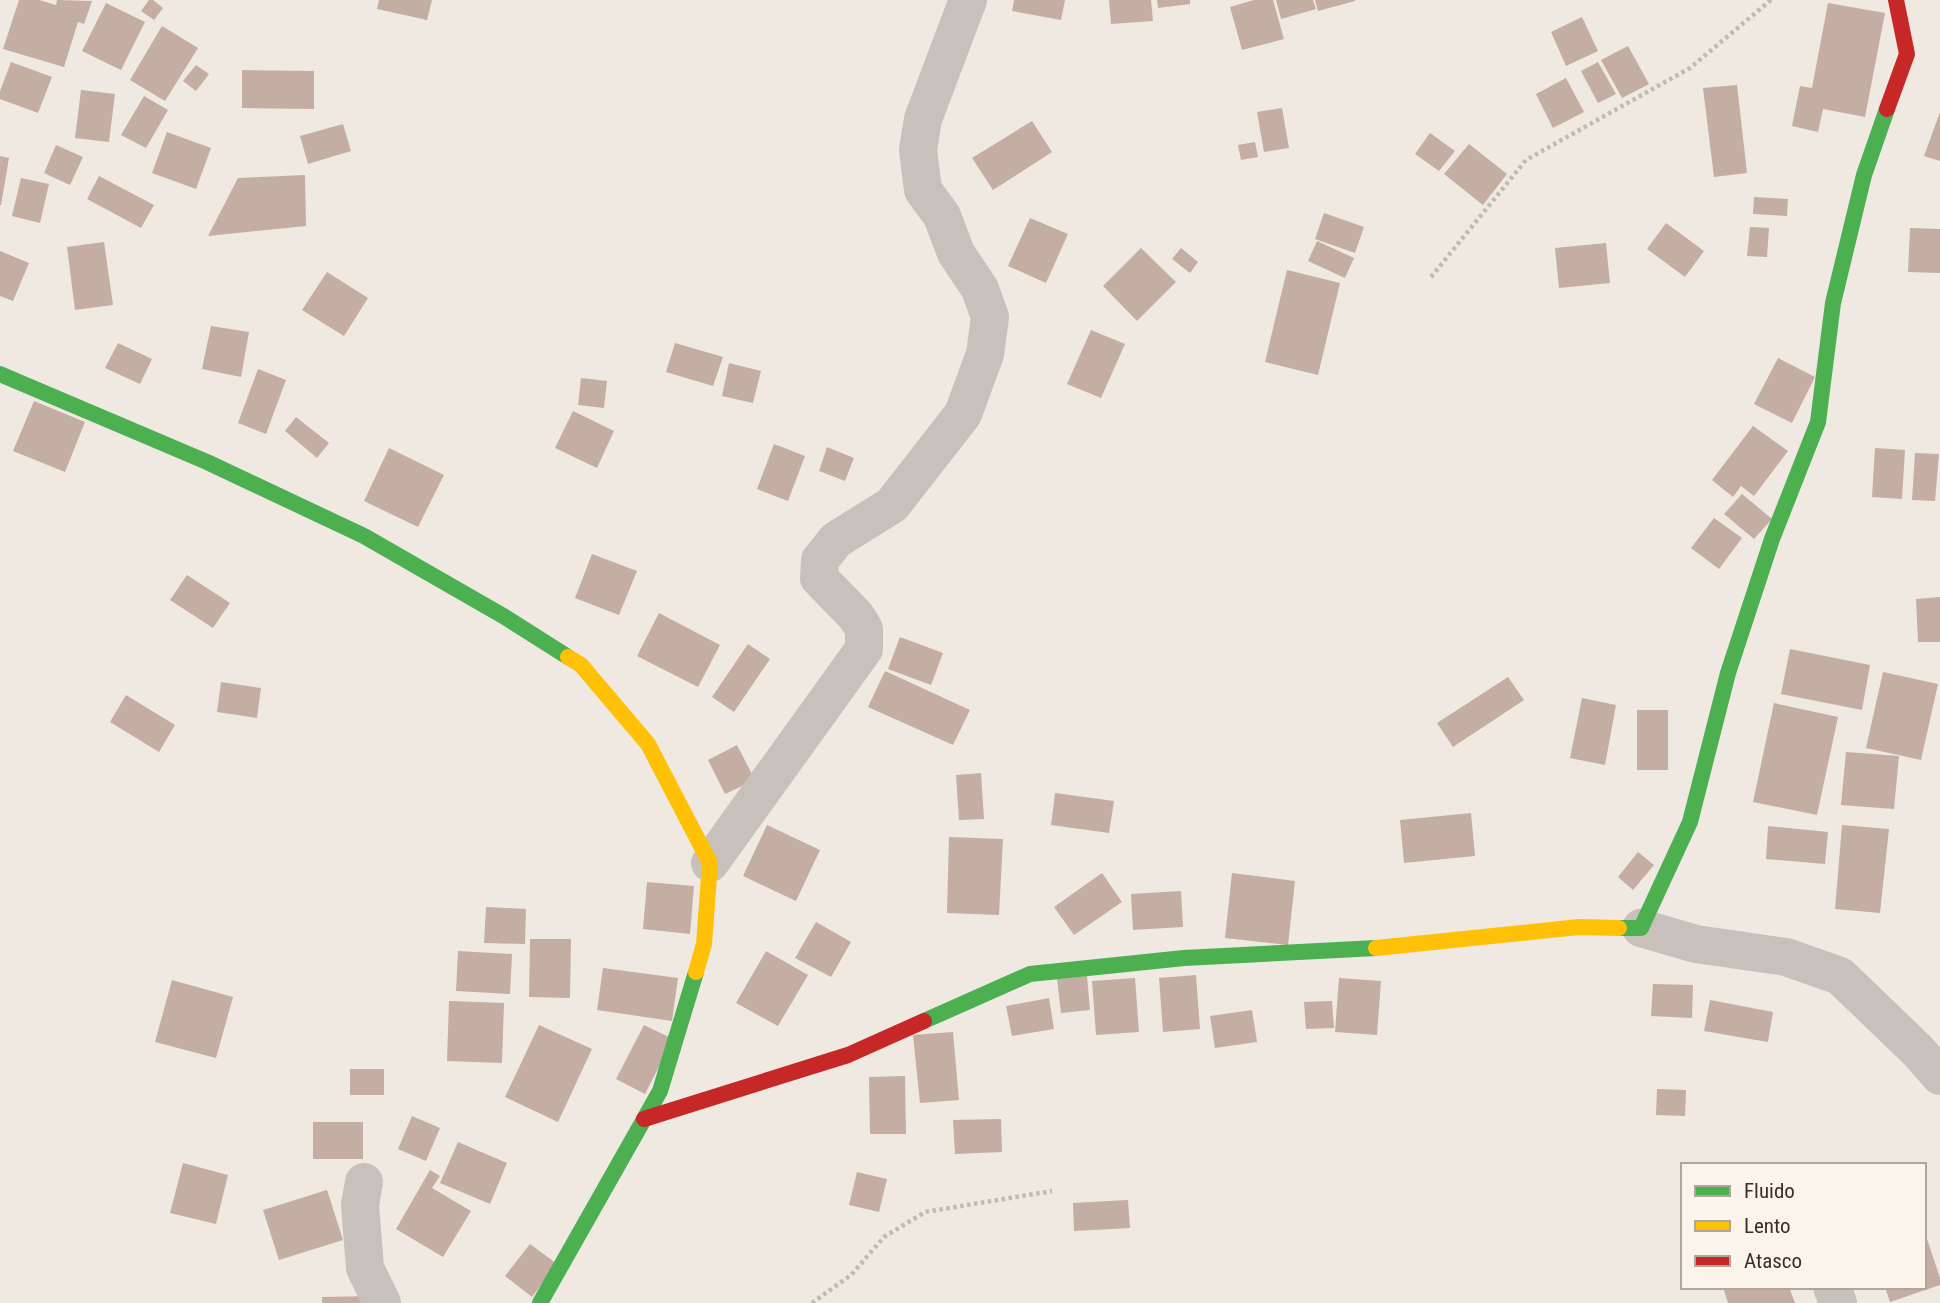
<svg xmlns="http://www.w3.org/2000/svg" width="1940" height="1303" viewBox="0 0 1940 1303" font-family="'Roboto Condensed',sans-serif">
<style>
.building{fill:#c4ada2}
.lines{fill:none;stroke-linecap:round;stroke-linejoin:round}
.path{stroke:#c1bab3;stroke-width:4.5;stroke-dasharray:3.5 3.5;stroke-linecap:butt}
.street{stroke:#c8c1bb;stroke-width:38}
.fast{stroke:#4caf50;stroke-width:16}
.slow{stroke:#ffc107;stroke-width:16}
.jam{stroke:#c62828;stroke-width:16}
</style>
<rect width="100%" height="100%" fill="#efe9e2"/>
<path class="building" d="M19,0H39L56,5L57,0L92,1L84,24L78,22L64,67L3,49Z
M149,0H153L163,8L154,20L141,11Z
M379,0H432L427,20L377,9Z
M1014,0H1065L1061,20L1012,11Z
M1109,0H1151L1153,21L1111,24Z
M1157,0H1190V4L1158,8Z
M1254,0H1273L1284,39L1242,50L1230,7Z
M1276,0H1313L1316,9L1281,19Z
M1315,0H1355V1L1318,11Z
M106,3L145,22L121,70L82,51Z
M1828,3L1885,13L1865,117L1823,109L1818,132L1792,126L1800,86L1812,88Z
M1582,17L1598,51L1566,66L1551,32Z
M162,26L198,48L165,101L130,80Z
M1628,46L1649,84L1622,98L1601,60Z
M11,62L52,77L38,113L0,99V91Z
M1598,62L1616,94L1598,103L1581,71Z
M196,65L209,74L196,91L183,81Z
M242,70L314,71V109L242,108Z
M1566,78L1584,112L1553,128L1536,94Z
M1737,85L1747,173L1714,177L1703,88Z
M81,90L115,94L109,142L75,138Z
M144,96L168,110L146,148L121,135Z
M1282,108L1289,148L1264,152L1257,112Z
M1940,112V161L1924,156Z
M1032,121L1052,152L993,190L972,158Z
M343,124L351,151L308,164L300,136Z
M167,132L211,148L196,189L152,173Z
M1430,133L1455,151L1439,171L1415,154Z
M1255,142L1258,157L1241,160L1238,145Z
M1469,144L1507,174L1483,205L1444,174Z
M56,145L83,157L70,185L44,173Z
M0,156L9,158L1,205H0Z
M305,175L306,226L208,236L238,178Z
M99,176L154,205L141,228L87,199Z
M21,178L49,184L40,223L12,216Z
M1754,197L1788,199L1787,216L1753,214Z
M1324,213L1364,227L1355,253L1315,239Z
M1030,218L1068,234L1046,283L1008,266Z
M1666,223L1704,251L1685,277L1647,249Z
M1750,227L1769,228L1767,257L1747,256Z
M1910,228L1940,229V273L1908,272Z
M1317,241L1354,258L1345,278L1308,261Z
M104,242L113,305L75,310L67,247Z
M1606,243L1610,283L1559,288L1555,248Z
M1141,248L1176,282L1137,321L1103,286Z
M1181,248L1198,262L1190,273L1172,259Z
M0,251L29,263L13,301L0,296Z
M1287,270L1340,283L1318,375L1265,362Z
M327,272L368,298L344,336L302,310Z
M211,326L249,332L241,377L202,369Z
M1091,330L1125,344L1101,398L1067,384Z
M118,343L152,359L140,384L105,368Z
M675,343L723,357L713,386L666,372Z
M1778,358L1815,377L1792,423L1754,404Z
M729,363L761,371L753,403L722,396Z
M258,369L286,380L266,434L238,423Z
M581,378L607,381L604,408L578,405Z
M34,401L85,422L65,472L13,451Z
M573,411L614,431L597,468L555,448Z
M296,417L329,443L317,458L285,431Z
M1753,426L1788,451L1754,496L1741,486L1733,497L1712,480Z
M774,444L805,456L788,501L757,489Z
M827,447L854,458L845,481L819,471Z
M389,448L444,475L418,527L364,501Z
M1875,448L1905,450L1902,499L1872,497Z
M1915,453L1939,454L1935,501L1912,500Z
M1742,494L1772,519L1754,539L1724,514Z
M1714,518L1742,538L1719,569L1691,548Z
M592,554L637,571L619,615L575,598Z
M187,575L230,603L213,628L170,600Z
M1940,597V642H1918L1916,599Z
M659,613L720,645L698,687L637,656Z
M900,637L943,653L931,685L888,669Z
M748,644L770,659L734,712L712,697Z
M1790,649L1870,665L1862,710L1781,694Z
M885,671L970,710L953,745L868,707Z
M1883,672L1938,684L1921,760L1866,748Z
M1508,677L1524,700L1453,747L1437,723Z
M221,682L261,688L257,718L217,712Z
M126,695L175,725L159,752L110,722Z
M1582,698L1616,705L1605,765L1570,758Z
M1774,703L1838,717L1817,815L1753,802Z
M1637,710H1668V770H1637Z
M737,745L755,780L725,794L708,760Z
M1846,752L1899,756L1894,809L1841,805Z
M981,773L984,819L959,820L956,775Z
M1055,793L1114,801L1109,833L1051,825Z
M1471,813L1475,856L1404,863L1400,820Z
M767,825L820,850L796,901L743,876Z
M1842,825L1889,829L1880,913L1835,909Z
M1768,826L1828,832L1825,864L1766,859Z
M949,837L1003,839L999,915L947,913Z
M1638,852L1654,865L1633,890L1618,877Z
M1102,873L1122,902L1074,935L1054,907Z
M1232,873L1295,881L1288,945L1225,938Z
M647,882L694,886L690,934L643,929Z
M1181,891L1183,927L1133,930L1131,894Z
M486,907L526,909L525,944L484,943Z
M816,922L851,942L831,977L795,958Z
M530,939H571L570,998L529,997Z
M458,951L512,954L510,994L456,991Z
M766,951L808,975L778,1026L736,1003Z
M603,968L678,978L672,1021L597,1010Z
M1196,975L1200,1029L1163,1032L1159,978Z
M1087,976L1090,1010L1061,1013L1057,979Z
M1135,978L1139,1032L1096,1035L1092,981Z
M1339,978L1381,981L1377,1035L1335,1032Z
M172,980L233,997L216,1058L155,1042Z
M1653,984L1693,985L1692,1018L1651,1016Z
M1049,998L1054,1029L1012,1036L1006,1006Z
M1710,1000L1773,1012L1768,1042L1704,1031Z
M449,1001L504,1003L502,1063L447,1061Z
M1332,1001L1334,1028L1306,1029L1304,1002Z
M1252,1010L1257,1042L1215,1048L1210,1016Z
M539,1025L592,1049L558,1122L505,1097Z
M644,1025L673,1039L645,1094L616,1079Z
M953,1032L959,1100L920,1103L913,1035Z
M350,1069H384V1095H350Z
M905,1076L906,1134H870L869,1077Z
M1657,1089L1686,1090L1685,1116L1656,1115Z
M412,1116L440,1128L426,1161L398,1149Z
M1001,1119L1002,1152L955,1154L953,1120Z
M313,1122H363V1159H313Z
M458,1142L507,1163L490,1204L440,1183Z
M183,1163L228,1175L216,1224L170,1213Z
M430,1170L440,1176L432,1188L471,1211L443,1257L396,1229Z
M857,1172L887,1179L879,1212L849,1205Z
M327,1190L343,1240L279,1260L263,1210Z
M1128,1200L1130,1228L1074,1231L1073,1203Z
M1925,1233L1940,1278V1285L1890,1302L1885,1287H1924Z
M530,1244L557,1264L532,1297L505,1276Z
M1723,1287H1789L1795,1303H1728Z
M375,1296V1303H322V1297Z"/>
<g class="lines">
<path class="path" d="M1431,277L1526,160L1690,68L1771,0
M812,1303L851,1275L884,1237L925,1212L1052,1191"/>
<path class="street" d="M710,863L864,649V629L856,616L819,578L820,560L836,540L892,505L963,414L985,354L990,317L980,289L956,253L942,216L923,190L918,150L923,119L968,0
M1641,928L1696,944L1786,957L1840,976L1918,1051L1940,1076
M364,1182L360,1205L365,1268L382,1303
M1832,1287L1838,1303"/>
<path class="fast" d="M0,374L207,462L364,536L505,617L568,657
M1619,928H1641L1690,822L1728,673L1772,539L1818,422L1833,303L1864,175L1887,109
M924,1021L1030,974L1184,958L1376,948
M540,1303L660,1091L696,972"/>
<path class="slow" d="M568,657L581,665L648,744L710,863L704,944L696,972
M1376,948L1579,927L1619,928"/>
<path class="jam" d="M1887,109L1907,54L1896,0
M644,1119L848,1055L924,1021"/>
</g>
<rect x="1681" y="1163" width="245" height="126" fill="#fbf4ea" stroke="#aea59c" stroke-width="2"/>
<rect x="1695" y="1186" width="35" height="10" fill="#4caf50" stroke="#aea59c" stroke-width="2"/>
<text x="1744" y="1198" font-size="21" fill="#3a2e28">Fluido</text>
<rect x="1695" y="1221" width="35" height="10" fill="#ffc107" stroke="#aea59c" stroke-width="2"/>
<text x="1744" y="1233" font-size="21" fill="#3a2e28">Lento</text>
<rect x="1695" y="1256" width="35" height="10" fill="#c62828" stroke="#aea59c" stroke-width="2"/>
<text x="1744" y="1268" font-size="21" fill="#3a2e28">Atasco</text>
</svg>
